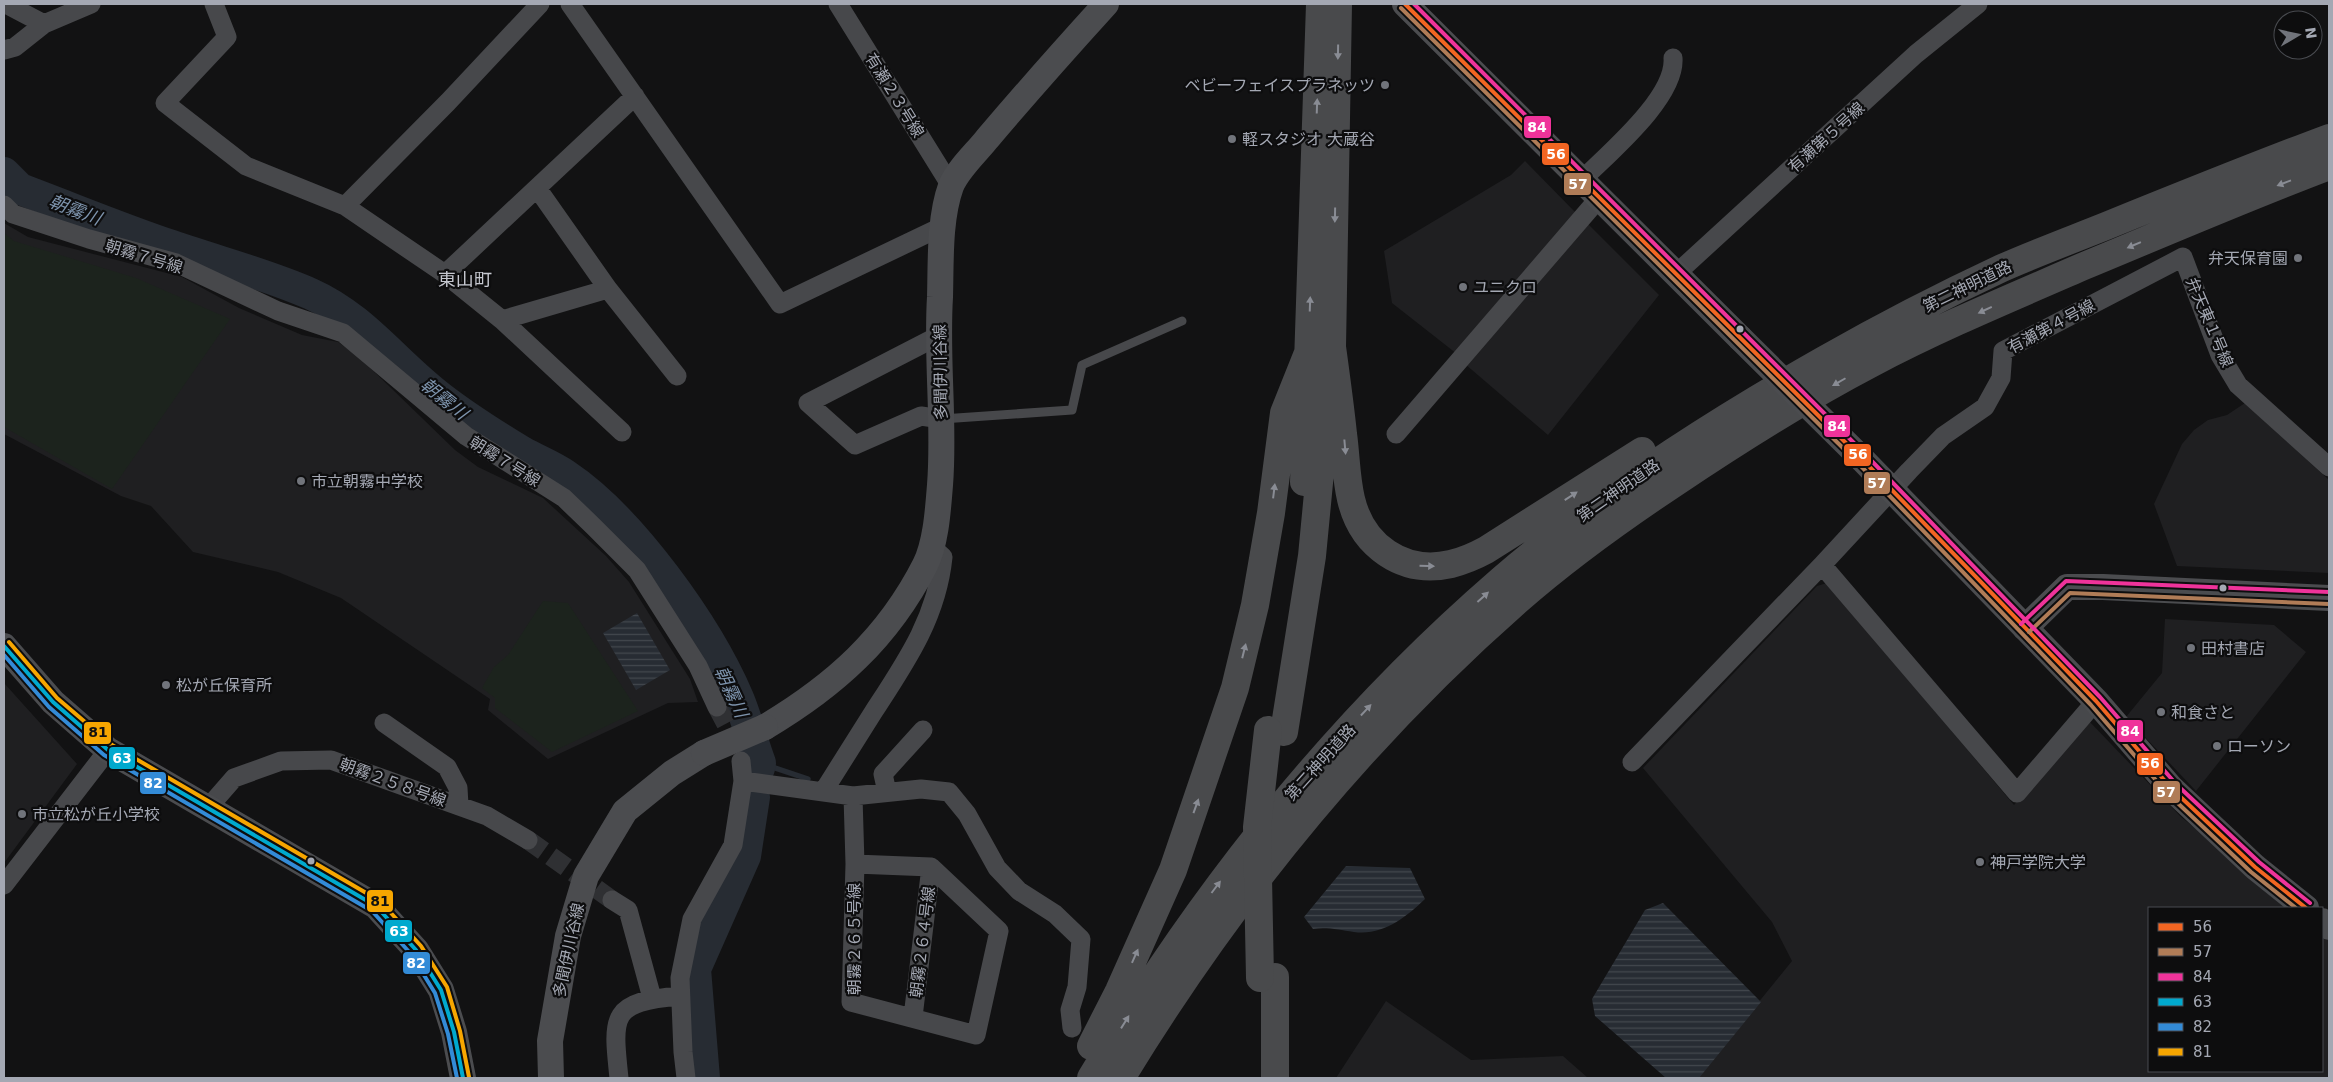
<svg xmlns="http://www.w3.org/2000/svg" width="2333" height="1082" viewBox="0 0 2333 1082" font-family="'DejaVu Sans','Noto Sans JP',sans-serif">
<style>
.built{fill:#1f1f21}
.grass{fill:#1c231d}
.water{fill:url(#water-rules)}
.lines{fill:none;stroke-linecap:round;stroke-linejoin:round}
.stream{stroke:#272c33;stroke-width:5.5}
.river{stroke:#272c33;stroke-width:32}
.street-tunnel{stroke:#2f3033;stroke-width:19;stroke-dasharray:19 9;stroke-linecap:butt}
.lane{stroke:#47484b;stroke-width:9}
.street{stroke:#47484b;stroke-width:19}
.secondary{stroke:#4b4c4f;stroke-width:26}
.highway{stroke:#494a4c;stroke-width:28}
.secondary-bridge{stroke:#4b4c4f;stroke-width:26}
.highway-bridge{stroke:#494a4c;stroke-width:28}
.bus-1-casing{stroke:#0d0d0e;stroke-width:8}
.bus-2-casing{stroke:#0d0d0e;stroke-width:8}
.bus-3-casing{stroke:#0d0d0e;stroke-width:8}
.bus-4-casing{stroke:#0d0d0e;stroke-width:8}
.bus-5-casing{stroke:#0d0d0e;stroke-width:8}
.bus-6-casing{stroke:#0d0d0e;stroke-width:8}
.bus-1{stroke:#f26522;stroke-width:4}
.bus-2{stroke:#b07c57;stroke-width:4}
.bus-3{stroke:#ef339a;stroke-width:4}
.bus-4{stroke:#00a9ce;stroke-width:4}
.bus-5{stroke:#338bd7;stroke-width:4}
.bus-6{stroke:#f7a600;stroke-width:4}
.oneway{fill:#898c94}
.poi-dot{fill:#71747b;stroke:#0d0d0e;stroke-width:2}
.bus-dot{fill:#a4a8b3;stroke:#0d0d0e;stroke-width:2}
.labels{text-anchor:middle;stroke-width:4.5;stroke-linejoin:round;paint-order:stroke}
.poi-label{font-size:16px;fill:#a4a8b3;stroke:#0d0d0e;text-anchor:start}
.street-label{font-size:16px;fill:#a4a8b3;stroke:#0d0d0e}
.water-label{font-size:18px;font-style:italic;fill:#7d93ac;stroke:#0d0d0e}
.neighbourhood-label{font-size:18px;fill:#c5c7cf;stroke:#0d0d0e}
.line-badge{stroke:#0d0d0e;stroke-width:2}
.badge-label{font-size:14px;text-anchor:middle;font-weight:bold;fill:#fff}
.pale-badge-label{font-size:14px;text-anchor:middle;font-weight:bold;fill:#111}
</style>
<defs>
<pattern id="water-rules" width="6" height="5" patternUnits="userSpaceOnUse" patternTransform="scale(1.25)"><rect width="6" height="5" fill="#272c33"/><path d="M0 2.5h6" fill="none" stroke="#43484e"/></pattern>
</defs>
<rect width="100%" height="100%" fill="#121213"/>
<path class="built" d="M1525,161L1576,213L1457,354L1392,303L1384,251L1511,175Z
M1586,222L1659,295L1548,435L1465,364Z
M4,223L28,237L182,277L239,308L302,335L338,342L358,356L455,450L478,467L543,498L606,556L629,582L690,679L698,702L668,703L548,759L488,710L490,699L341,598L278,572L193,552L151,506L121,496L4,434Z
M2245,403L2329,480V573L2177,566L2154,504L2182,444L2194,430L2208,420L2227,415Z
M1827,583L2014,805L2088,720L2181,817L2295,908H2149V1071H2322V930L2329,936V1078H1697L1792,961L1772,922L1643,768L1817,586Z
M2165,619L2274,625L2306,652L2196,791L2126,717L2162,673Z
M4,683L77,764L4,863Z
M1386,1001L1471,1060L1563,1056L1588,1078H1336Z"/>
<path class="grass" d="M4,233L14,241L136,278L230,319L112,489L4,427Z
M543,601L568,603L638,711L552,752L495,708V698L482,688L494,667L508,655Z"/>
<path class="water" d="M637,613L670,670L636,690L603,633Z
M1346,866L1410,868L1425,899C1406,917 1383,936 1354,932C1339,930 1328,927 1313,929L1304,917Z
M1663,903L1761,1002L1699,1078H1666L1595,1016L1592,999L1645,910Z"/>
<g class="lines">
<path class="stream" d="M760,763L808,779"/>
<path class="river" d="M4,173L20,189C71,208 121,229 172,246C218,262 266,274 311,294C363,317 396,364 441,398C467,418 494,435 522,452C536,460 552,466 565,475C631,519 707,626 738,698C747,719 752,742 760,763L759,768
M704,1078L695,969L745,856L754,797"/>
<path class="street-tunnel" d="M717,707L734,739L738,750
M528,840L612,900"/>
<path class="lane" d="M942,419L1072,410L1082,365L1182,321"/>
<path class="street" d="M6,4L44,24
M214,4L227,37L165,103L246,166L345,206L445,274L502,320L622,432
M570,4L780,304L943,226
M838,4L951,186
M4,50L15,47L44,24L91,4
M1583,179C1610,152 1676,97 1673,58
M537,188L608,289
M4,205L13,214L89,239L176,263L278,311L343,333L466,436L564,498L593,526L637,570L698,666L717,707
M345,206L448,102L540,4
M1677,273L1916,54L1978,4
M445,274L635,96
M502,320L608,289L677,376
M938,336L808,403L855,445L921,416L941,419
M1396,434L1600,197
M1822,565L2017,793L2096,701
M384,723L447,767L458,788L459,805
M1632,762L1822,565L1909,471L1943,436L1985,407L2001,378L2003,351L2183,257L2220,355L2238,385L2329,467
M743,781L853,796L921,789L949,792L967,814L997,868L1019,891L1055,914L1081,939L1077,987L1070,1010L1072,1028
M823,792C840,765 857,738 874,711C906,662 937,617 943,557L931,546
M887,792L883,774L923,730
M853,796L855,864L851,1002L976,1035L999,931L931,867L855,864
M207,809L234,778L281,761L331,760L487,816L528,840
M4,885L108,750
M612,900L628,910L652,998
M913,1017L931,867
M619,1078C612,1014 611,1002 680,996
M686,1078L683,1052L680,978L692,919L733,845L743,781L741,761"/>
<path class="secondary" d="M1405,4L1740,338
M1860,457L2096,701L2171,788L2255,867L2306,908
M2025,628L2067,587H2103L2329,598
M4,646L53,702L108,750L376,906L416,950L441,990L454,1032L463,1078
M765,727C834,686 888,638 925,565C936,543 938,510 940,485C945,423 936,360 940,297C941,263 939,219 951,186C958,169 976,153 987,139C1026,93 1066,48 1106,4
M2322,921L2329,927
M551,1078L550,1041L568,936L586,876L625,811L672,773L704,753"/>
<path class="highway" d="M1332,347C1336,376 1340,405 1343,434C1346,456 1346,478 1351,499C1362,546 1403,575 1451,564C1463,561 1475,556 1486,550L1642,451
M1304,482L1320,4
M1284,732L1312,556L1332,347L1338,4
M1275,977V1078
M1091,1046L1119,991L1173,870L1235,688L1255,605L1271,513L1284,413L1308,353
M1091,1078C1202,892 1337,722 1501,580C1600,495 1711,424 1824,360C1882,327 1942,296 2002,268C2036,253 2071,240 2106,226C2180,196 2254,166 2329,138
M1121,1078C1229,901 1361,738 1517,601C1566,558 1619,520 1673,484C1737,441 1803,399 1872,363C1940,327 2013,297 2084,266C2166,232 2247,197 2329,166"/>
<path class="secondary-bridge" d="M1740,338L1860,457
M704,753L765,727"/>
<path class="highway-bridge" d="M1260,978L1257,827L1268,730"/>
<g class="bus-1-casing">
<path id="bus-1" d="M1405,4L1860,457L2096,701L2171,788L2255,867L2306,908"/>
</g>
<g class="bus-2-casing">
<path id="bus-2" d="M1401,8L1856,461L2091,705L2167,793L2251,872L2296,908
M2029,632L2070,593L2329,604"/>
</g>
<g class="bus-3-casing">
<path id="bus-3" d="M1414,4L1864,453L2100,697L2176,784L2259,862L2310,903
M2021,624L2066,581L2329,592"/>
</g>
<g class="bus-4-casing">
<path id="bus-4" d="M4,646L53,702L108,750L376,906L416,950L441,990L454,1032L463,1078"/>
</g>
<g class="bus-5-casing">
<path id="bus-5" d="M4,655L49,707L104,755L372,911L411,954L435,993L448,1034L457,1078"/>
</g>
<g class="bus-6-casing">
<path id="bus-6" d="M9,642L57,698L112,745L380,901L421,946L447,987L460,1031L469,1077"/>
</g>
<use href="#bus-1" class="bus-1"/>
<use href="#bus-2" class="bus-2"/>
<use href="#bus-3" class="bus-3"/>
<use href="#bus-4" class="bus-4"/>
<use href="#bus-5" class="bus-5"/>
<use href="#bus-6" class="bus-6"/>
</g>
<defs><path id="oneway-solid" d="M-6-.8H1V-3.2L6.5 0L1 3.2V.8H-6Z" transform="scale(1.25)"/></defs>
<g class="oneway">
<use href="#oneway-solid" transform="translate(1338 52) rotate(91)"/>
<use href="#oneway-solid" transform="translate(1317 106) rotate(-88)"/>
<use href="#oneway-solid" transform="translate(2284 183) rotate(159)"/>
<use href="#oneway-solid" transform="translate(1335 215) rotate(91)"/>
<use href="#oneway-solid" transform="translate(2134 245) rotate(157)"/>
<use href="#oneway-solid" transform="translate(1310 304) rotate(-88)"/>
<use href="#oneway-solid" transform="translate(1985 310) rotate(155)"/>
<use href="#oneway-solid" transform="translate(1839 382) rotate(150)"/>
<use href="#oneway-solid" transform="translate(1345 447) rotate(85)"/>
<use href="#oneway-solid" transform="translate(1274 491) rotate(-83)"/>
<use href="#oneway-solid" transform="translate(1571 496) rotate(-33)"/>
<use href="#oneway-solid" transform="translate(1427 566) rotate(2)"/>
<use href="#oneway-solid" transform="translate(1483 597) rotate(-42)"/>
<use href="#oneway-solid" transform="translate(1244 651) rotate(-76)"/>
<use href="#oneway-solid" transform="translate(1366 710) rotate(-47)"/>
<use href="#oneway-solid" transform="translate(1196 806) rotate(-70)"/>
<use href="#oneway-solid" transform="translate(1216 887) rotate(-53)"/>
<use href="#oneway-solid" transform="translate(1135 956) rotate(-66)"/>
<use href="#oneway-solid" transform="translate(1125 1022) rotate(-58)"/>
</g>
<g class="poi-dot">
<circle cx="1385" cy="85" r="5"/>
<circle cx="1232" cy="139" r="5"/>
<circle cx="2298" cy="258" r="5"/>
<circle cx="1463" cy="287" r="5"/>
<circle cx="301" cy="481" r="5"/>
<circle cx="2191" cy="648" r="5"/>
<circle cx="166" cy="685" r="5"/>
<circle cx="2161" cy="712" r="5"/>
<circle cx="2217" cy="746" r="5"/>
<circle cx="22" cy="814" r="5"/>
<circle cx="1980" cy="862" r="5"/>
</g>
<g class="bus-dot">
<circle cx="1740" cy="329" r="4.5"/>
<circle cx="2223" cy="588" r="4.5"/>
<circle cx="311" cy="861" r="4.5"/>
</g>
<g class="labels">
<g class="poi-label">
<text x="1375" y="91" text-anchor="end">ベビーフェイスプラネッツ</text>
<text x="1242" y="145">軽スタジオ 大蔵谷</text>
<text x="2288" y="264" text-anchor="end">弁天保育園</text>
<text x="1473" y="293">ユニクロ</text>
<text x="311" y="487">市立朝霧中学校</text>
<text x="2201" y="654">田村書店</text>
<text x="176" y="691">松が丘保育所</text>
<text x="2171" y="718">和食さと</text>
<text x="2227" y="752">ローソン</text>
<text x="32" y="820">市立松が丘小学校</text>
<text x="1990" y="868">神戸学院大学</text>
</g>
<g class="street-label">
<text transform="translate(895 95) rotate(58)" y="6">有瀬２３号線</text>
<text transform="translate(1826 137) rotate(-42)" y="6">有瀬第５号線</text>
<text transform="translate(144 256) rotate(17)" y="6">朝霧７号線</text>
<text transform="translate(1967 286) rotate(-26)" y="6">第二神明道路</text>
<text transform="translate(2210 322) rotate(67)" y="6">弁天東１号線</text>
<text transform="translate(2051 326) rotate(-28)" y="6">有瀬第４号線</text>
<text transform="translate(940 372) rotate(-91)" y="6">多聞伊川谷線</text>
<text transform="translate(505 461) rotate(32)" y="6">朝霧７号線</text>
<text transform="translate(1618 490) rotate(-35)" y="6">第二神明道路</text>
<text transform="translate(1320 762) rotate(-48)" y="6">第二神明道路</text>
<text transform="translate(393 782) rotate(20)" y="6">朝霧２５８号線</text>
<text transform="translate(854 939) rotate(-90)" y="6">朝霧２６５号線</text>
<text transform="translate(922 942) rotate(-83)" y="6">朝霧２６４号線</text>
<text transform="translate(568 950) rotate(-78)" y="6">多聞伊川谷線</text>
</g>
<g class="water-label">
<text transform="translate(75 210) rotate(21)" y="6">朝霧川</text>
<text transform="translate(444 399) rotate(39)" y="6">朝霧川</text>
<text transform="translate(731 692) rotate(65)" y="6">朝霧川</text>
</g>
<g class="neighbourhood-label">
<text x="465" y="286">東山町</text>
</g>
</g>
<g class="line-badge">
<rect x="1523" y="115" width="29" height="24" rx="5" fill="#ef339a"/>
<rect x="1541" y="142" width="29" height="24" rx="5" fill="#f26522"/>
<rect x="1563" y="172" width="29" height="24" rx="5" fill="#b07c57"/>
<rect x="1823" y="414" width="28" height="24" rx="5" fill="#ef339a"/>
<rect x="1843" y="443" width="29" height="24" rx="5" fill="#f26522"/>
<rect x="1863" y="471" width="28" height="24" rx="5" fill="#b07c57"/>
<rect x="2116" y="719" width="28" height="24" rx="5" fill="#ef339a"/>
<rect x="83" y="721" width="29" height="24" rx="5" fill="#f7a600"/>
<rect x="108" y="746" width="28" height="24" rx="5" fill="#00a9ce"/>
<rect x="2136" y="752" width="28" height="24" rx="5" fill="#f26522"/>
<rect x="139" y="771" width="28" height="24" rx="5" fill="#338bd7"/>
<rect x="2152" y="780" width="29" height="24" rx="5" fill="#b07c57"/>
<rect x="366" y="889" width="28" height="24" rx="5" fill="#f7a600"/>
<rect x="384" y="919" width="29" height="24" rx="5" fill="#00a9ce"/>
<rect x="402" y="951" width="29" height="24" rx="5" fill="#338bd7"/>
</g>
<g class="badge-label">
<text x="1537" y="132">84</text>
<text x="1556" y="159">56</text>
<text x="1578" y="189">57</text>
<text x="1837" y="431">84</text>
<text x="1858" y="459">56</text>
<text x="1877" y="488">57</text>
<text x="2130" y="736">84</text>
<text x="122" y="763">63</text>
<text x="2150" y="768">56</text>
<text x="153" y="788">82</text>
<text x="2166" y="797">57</text>
<text x="399" y="936">63</text>
<text x="416" y="968">82</text>
</g>
<g class="pale-badge-label">
<text x="98" y="737">81</text>
<text x="380" y="906">81</text>
</g>
<rect width="2333" height="1082" fill="none" stroke="#a4a8b3" stroke-width="10"/>
<rect x="2148" y="907" width="175" height="165" fill="#0d0d0e" stroke="#494b50"/>
<rect x="2158" y="923" width="25" height="8" fill="#f26522" stroke="#494b50"/>
<text x="2193" y="932" font-size="15" fill="#a4a8b3">56</text>
<rect x="2158" y="948" width="25" height="8" fill="#b07c57" stroke="#494b50"/>
<text x="2193" y="957" font-size="15" fill="#a4a8b3">57</text>
<rect x="2158" y="973" width="25" height="8" fill="#ef339a" stroke="#494b50"/>
<text x="2193" y="982" font-size="15" fill="#a4a8b3">84</text>
<rect x="2158" y="998" width="25" height="8" fill="#00a9ce" stroke="#494b50"/>
<text x="2193" y="1007" font-size="15" fill="#a4a8b3">63</text>
<rect x="2158" y="1023" width="25" height="8" fill="#338bd7" stroke="#494b50"/>
<text x="2193" y="1032" font-size="15" fill="#a4a8b3">82</text>
<rect x="2158" y="1048" width="25" height="8" fill="#f7a600" stroke="#494b50"/>
<text x="2193" y="1057" font-size="15" fill="#a4a8b3">81</text>
<g transform="translate(2298 35) rotate(81)"><circle r="24" fill="#0d0d0e" stroke="#494b50"/>
<path d="M0-4L9 19L0 12L-9 19Z" fill="#71747b"/>
<text y="-8" font-size="14" font-weight="bold" text-anchor="middle" fill="#a4a8b3">N</text>
</g>
</svg>
